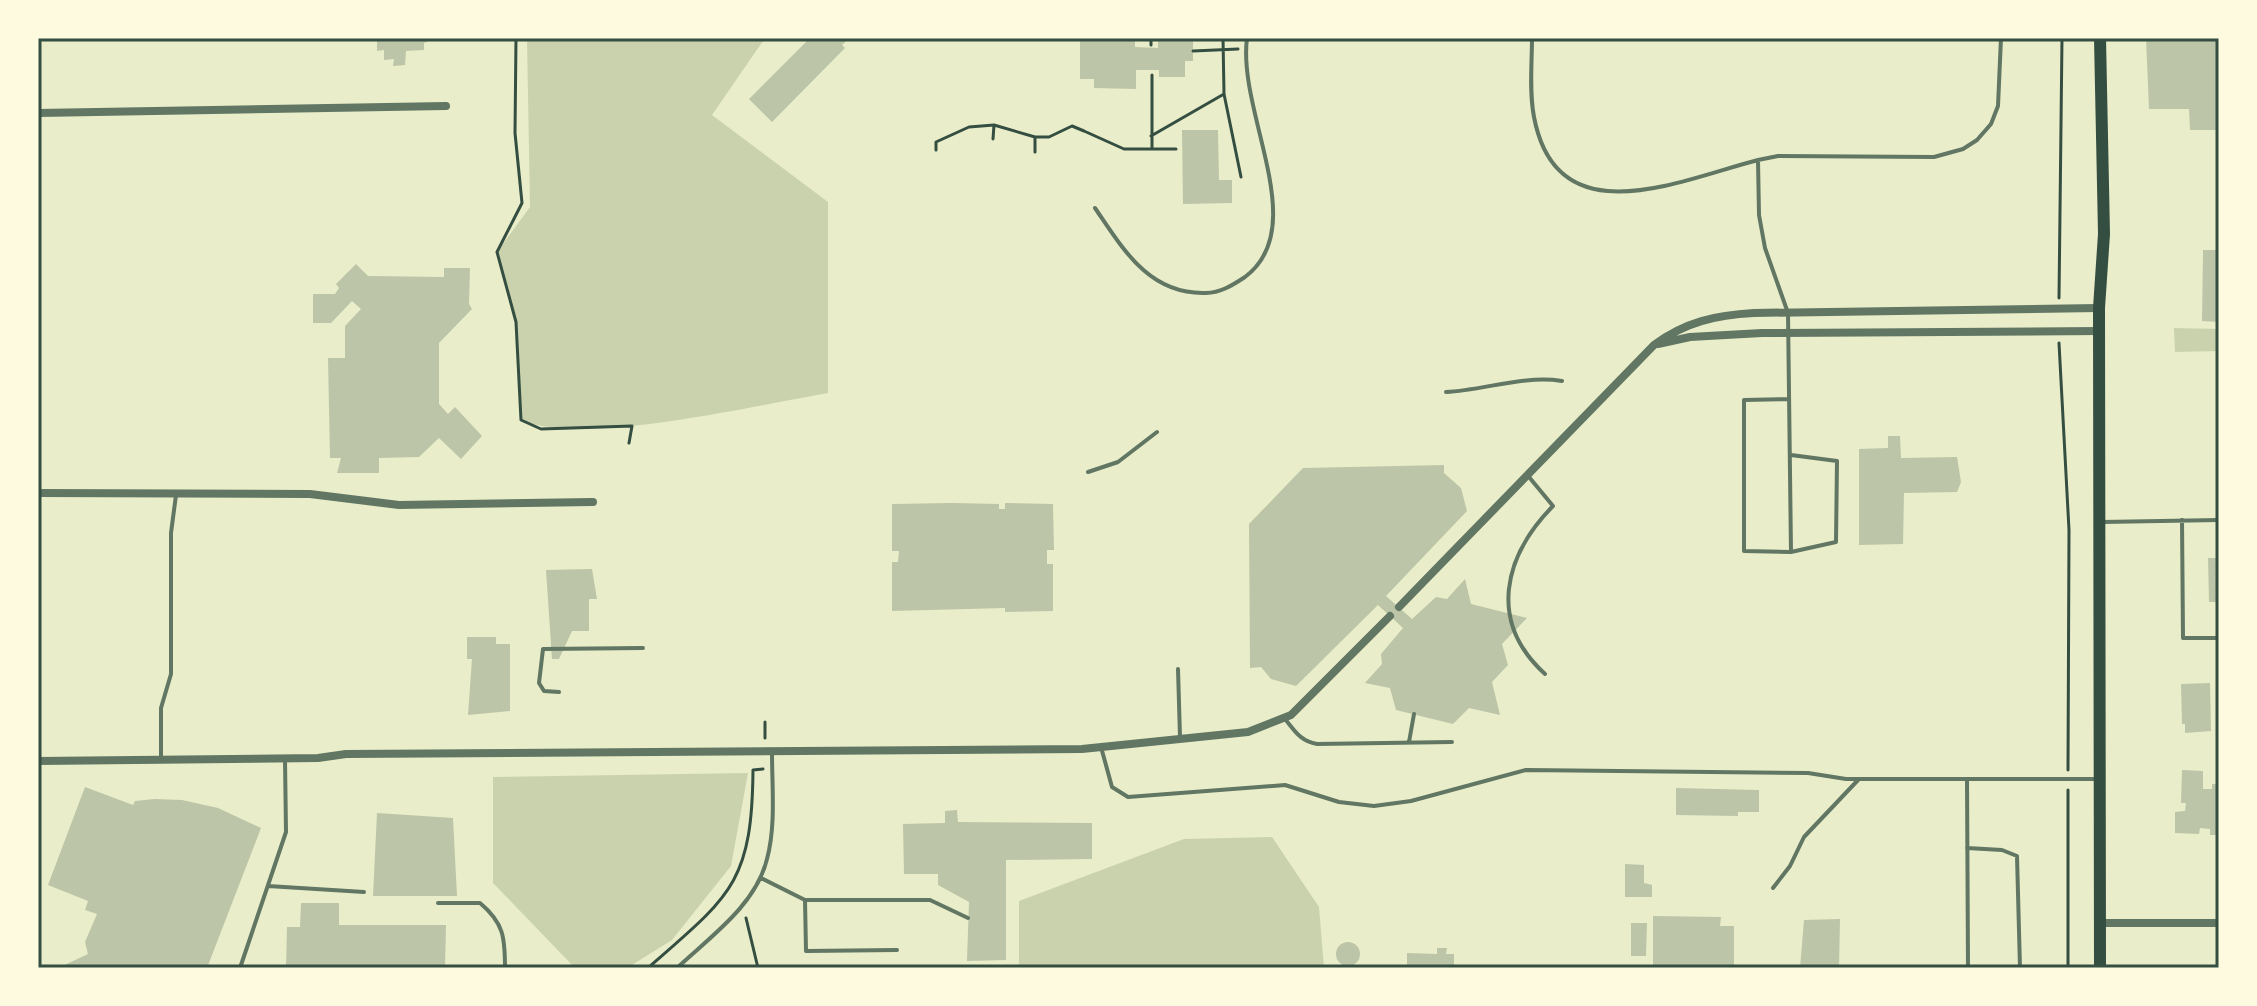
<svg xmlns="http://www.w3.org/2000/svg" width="2257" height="1006" viewBox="0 0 2257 1006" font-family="Raleway,sans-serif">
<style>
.green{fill:#cad2ad}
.building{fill:#bcc5a7}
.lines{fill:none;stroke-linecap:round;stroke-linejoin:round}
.path{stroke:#344e41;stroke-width:3}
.service{stroke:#617663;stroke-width:4}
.minor{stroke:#617663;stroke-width:8}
.secondary{stroke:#344e41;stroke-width:12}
.neatline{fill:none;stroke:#344e41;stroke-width:3}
</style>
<rect width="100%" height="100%" fill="#e9edc9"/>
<path class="green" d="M527,38H765L712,115L828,202V393C757,405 582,447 521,420L516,322L497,252L530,207Z
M2174,328L2219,329V351L2175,352Z
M748,773L731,866L672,940L627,968H575L493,883V777Z
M1272,837L1319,907L1324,968H1019V901L1184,839Z"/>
<path class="building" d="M370,38H429V41L424,43V50L406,51L405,65L393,66L394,59L384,60V50L377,51V41Z
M810,38H849L842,45L845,48L772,122L749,99Z
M1080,38H1135V47L1158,48V38L1193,39V61H1185V77H1159V70H1136V89L1094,88V79H1080Z
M2146,38H2219L2217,130H2190L2189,109H2149Z
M1182,130H1218L1219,180H1232V203L1183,204Z
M2203,250H2219V322L2202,321Z
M356,264L368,276L444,277V268H470L469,304L472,309L439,343V404L448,414L455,407L482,436L461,459L439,438L419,457L379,458V473H337L341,458H330L328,358H345V326L361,309L352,301L331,323H313V294H335L339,288L336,284Z
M1888,436H1900L1901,458L1957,457L1961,482L1957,492L1904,493L1903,544L1859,545V449L1888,448Z
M1444,465V473L1461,488L1467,511L1386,596L1412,619L1436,597L1447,599L1465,579L1471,604L1527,618L1502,644L1508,665L1492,682L1500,715L1469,708L1453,724L1396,710L1390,688L1365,683L1382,664L1381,654L1403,628L1378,605L1296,686L1271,679L1261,667L1250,668L1249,524L1303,468Z
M952,503L999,504V509H1005V503L1053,504L1054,550H1047V564H1053V611L1005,612V608L892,611V562H898L899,551H892V504Z
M2208,558H2219V602H2209Z
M592,569L597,599H589V631H572L559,659H552L546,570Z
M467,637H496V644H510V711L468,715L472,659H467Z
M2210,683L2211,731L2185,733V724H2182L2181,684Z
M2182,770L2203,771V789H2212V784H2219V835H2210V829L2200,828L2199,834L2175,833V812L2185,811L2186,803H2181Z
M85,787L133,805L135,801L155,799L182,800L218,808L261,828L207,968H58L88,954L85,942L97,914L85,910L88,901L48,885Z
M1676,788L1759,790V812H1738V816L1676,815Z
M957,810L958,822L1092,823V859L1006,860V960L967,961L969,902L938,885V874H904L903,824L945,823V811Z
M377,813L453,818L457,896H373Z
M1625,864L1644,865V883L1652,885V897H1625Z
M301,903H339V925H446L445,968H286L287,927H300Z
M1653,916L1721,917L1720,926H1734V968L1653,967Z
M1840,919L1839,968H1800L1804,920Z
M1631,923H1647L1646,956H1631Z
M1336 954a12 12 0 1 1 24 0a12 12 0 1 1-24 0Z
M1437,948H1447L1446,954H1454V968H1407V953L1437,954Z"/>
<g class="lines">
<path class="path" d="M516,38L515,133L522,203L497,252L516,322L521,420L541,429L632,426L629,443
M1151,38V45
M1223,38L1224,94L1241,177
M1193,51L1238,49
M1084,131L1124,149H1176
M1151,136L1224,94
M1035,137V152
M993,139L994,125
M1152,149V75
M936,150V142L969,127L994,125L1035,137H1049L1072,126L1084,131
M2059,298L2062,38
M2059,343L2069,530L2068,770
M765,738V722
M746,918L758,968
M648,968C730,896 752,884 753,770L763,769
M2068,968V790"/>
<path class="service" d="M1532,38C1532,63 1529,92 1534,117C1557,238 1680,180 1758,160
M1095,208C1123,249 1149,295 1206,293C1220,293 1233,285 1245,277C1312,227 1237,113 1247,38
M1446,392C1485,390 1523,375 1562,381
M1789,399L1744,400V551L1791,552L1788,313L1765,248L1759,215L1758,160L1778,156L1934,157L1963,149L1977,140L1991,124L1998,106L2001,38
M1088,472L1118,462L1157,432
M1529,477L1553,506C1503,557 1488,622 1545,674
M2182,520L2183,638H2219
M2102,522L2219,520
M1791,552L1836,542L1837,461L1791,455
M1178,669L1180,737
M559,692L544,691L539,683L543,649L643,648
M1285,719C1295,731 1300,741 1317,744L1452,742
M1409,742L1414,714
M1101,747L1112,787L1128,797L1285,785L1339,802L1374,806L1411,801L1526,770L1808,773L1846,779H2099
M161,759V708L171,674V533L176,495
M1967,779L1968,968
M1967,848L2002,850L2017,856L2020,968
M761,878L805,900H930L968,918
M268,886L364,892
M1773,888L1790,866L1804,837L1859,779
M805,900L806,951L897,950
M438,903H480C504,923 505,938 505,968
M240,968L286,832L285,760
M677,968C710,937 756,905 767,859C776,826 772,787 772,753"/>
<path class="minor" d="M38,113L446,106
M1658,344L1690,337L1762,333L2101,331
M38,493L310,494L399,505L593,502
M1399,607L1654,345C1685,322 1716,315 1754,313L2099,308
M38,761L318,758L346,754L1082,749L1248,732L1291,715L1390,616
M2101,923H2219"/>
<path class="secondary" d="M2100,968L2099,308L2104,234L2100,38"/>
</g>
<rect width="2257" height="1006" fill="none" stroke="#fefae0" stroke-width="80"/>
<rect x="40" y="40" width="2177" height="926" class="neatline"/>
</svg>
